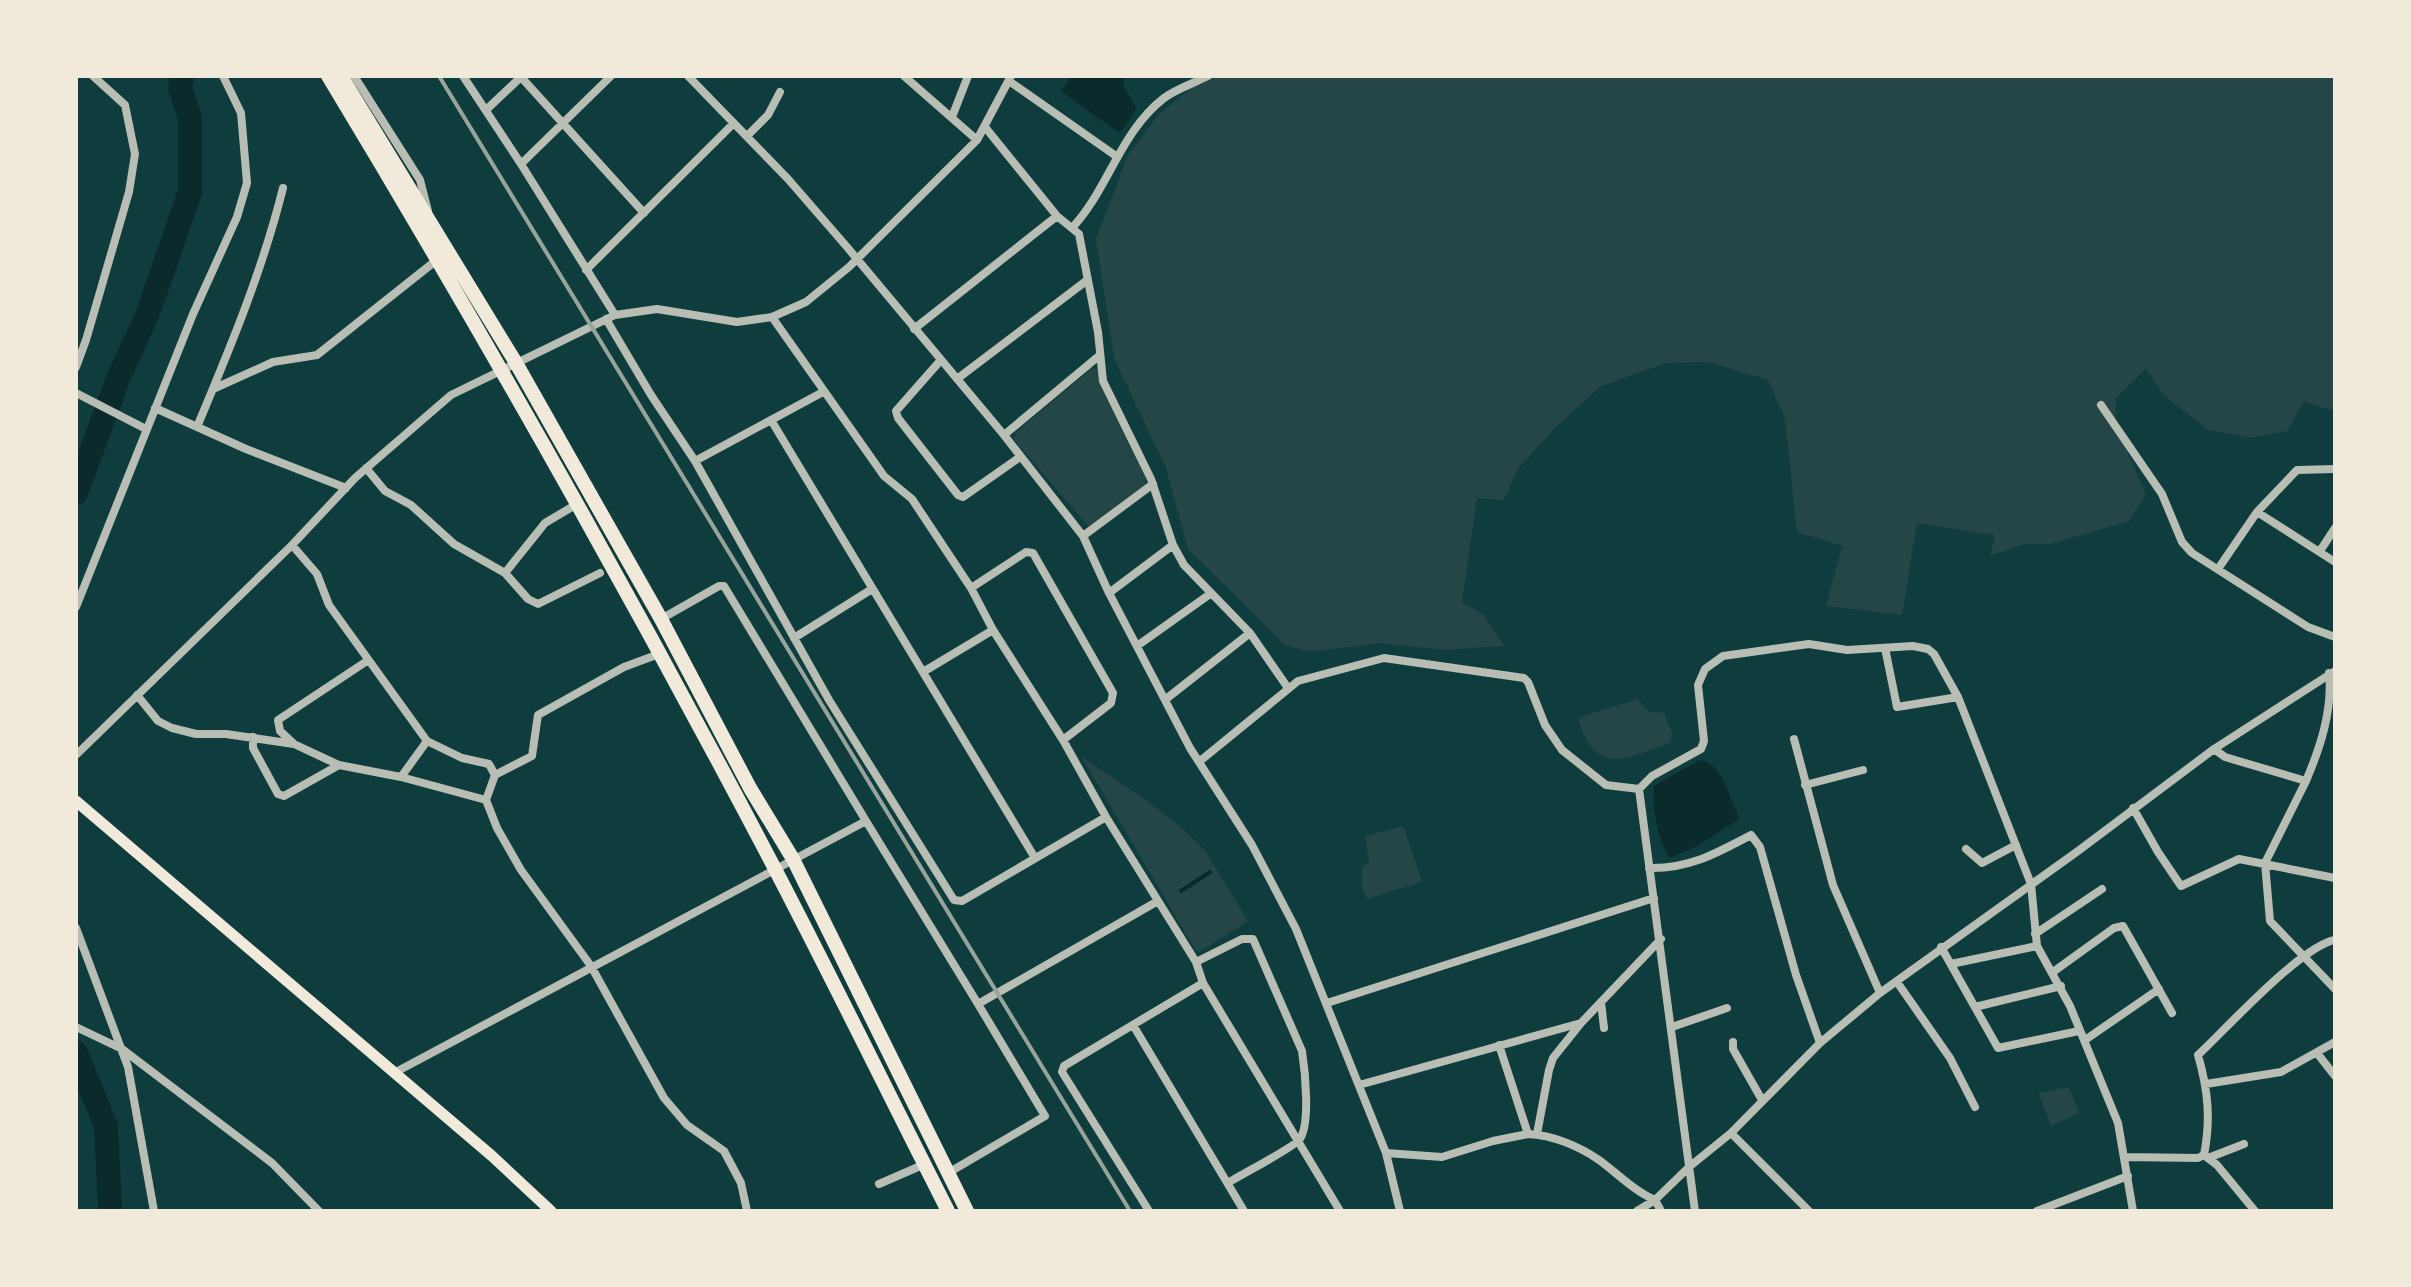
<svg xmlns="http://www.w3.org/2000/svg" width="2411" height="1287" viewBox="0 0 2411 1287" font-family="'Titillium Web',sans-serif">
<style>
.green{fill:#244646}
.water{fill:#0a2a2b}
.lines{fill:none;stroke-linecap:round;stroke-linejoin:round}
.stream{stroke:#0a2a2b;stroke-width:4}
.river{stroke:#0a2a2b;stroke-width:24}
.minor{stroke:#b8beb3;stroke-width:8}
.secondary{stroke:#f1e9da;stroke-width:11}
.trunk{stroke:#f1e9da;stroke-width:14}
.rail{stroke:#97a49c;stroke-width:4}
</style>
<rect width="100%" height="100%" fill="#0f3d3e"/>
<path class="green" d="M1206,76H2335V411L2304,402L2287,431L2251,438L2208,430L2164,395L2146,369L2116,398L2115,424L2146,494L2129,521L2050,544H2026L1990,556L1995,535L1917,523L1902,615L1826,606L1842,546L1797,532L1785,419L1768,380L1708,362L1666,363L1601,386L1553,430L1517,470L1504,500L1477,498L1462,602L1484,615L1504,646L1444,650L1380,643L1310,652L1285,645L1188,549L1166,468L1114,358L1096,239L1128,155L1159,114Z
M1092,368L1097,369L1103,391L1146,479L1145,485L1089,527L1014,440L1015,433Z
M1637,699L1648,711L1664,713L1672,733L1670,743C1626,759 1595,777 1578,718Z
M1081,756C1123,786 1171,813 1206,852L1248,921L1199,952L1196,951Z
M1403,826L1422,882L1367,899L1362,886V868L1369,862L1365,836Z
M2069,1087L2079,1113L2051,1126L2039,1093Z"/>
<path class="water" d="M1072,76H1124C1121,90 1132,96 1136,108L1123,130L1118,132L1061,91Z
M1700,760C1723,763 1731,801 1739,819L1699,845L1670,858C1657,839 1652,808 1654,786Z"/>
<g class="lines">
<path class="stream" d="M1181,891L1210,872"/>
<path class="river" d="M76,493L119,376L148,313L190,192V118L180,89L182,76
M76,1053L106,1126L110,1211"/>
<path class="minor" d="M354,76L420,180L428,211
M463,76L521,164L615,315
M688,76L788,179L847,247L1004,435L1083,536L1109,593L1190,748L1252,845L1296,929L1386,1153L1400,1211
M904,76L977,140
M521,77L644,213
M1009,81L1116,156
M486,110L522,76
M952,117L968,76
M985,127L1057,216L1079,234L1098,332L1103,381L1151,479L1173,545L1184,565L1250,633L1288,688
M747,136L768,115L780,92
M521,164L611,76
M1072,228C1108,190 1120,132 1164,98C1176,89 1194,83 1208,76
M586,270L734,123
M772,317L884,476L912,499L971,588L993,630L1063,740L1106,817L1196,962L1203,983L1340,1211
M606,319L651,395L695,461L829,700L954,900L962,901L1106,817
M914,329L1057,216
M940,361L896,411L898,418L958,495L963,497L1020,457
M76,367L86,340L129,192L135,154L125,105L93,76
M957,379L1086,281
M213,389L273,362L317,355L438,259
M76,393L146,429
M2101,405L2162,494L2182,542L2192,553L2308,627L2335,637
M155,408L246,449L346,488
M771,420L1035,858
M197,427C230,348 262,272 283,188
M1004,435L1100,355
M695,461L823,392
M366,468L385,491L411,505L454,544L505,573L545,523L577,504
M2257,512L2335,562
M1083,536L1153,484
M292,545L317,574L329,605L427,741L462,758L489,764L495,775L486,800L497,828L521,870L591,966L664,1098L687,1125L724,1151L741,1183L747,1211
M2320,551L2335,528
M2218,569L2257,512L2297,470L2335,469
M505,573L528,599L538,604L600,573
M971,588L1026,552L1033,553L1113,693L1111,703L1063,740
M1109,593L1173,545
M76,607L193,314L237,217L247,183L241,113L223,76
M661,619L719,586H724L866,821
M794,638L872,589
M1137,646L1210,594
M1885,648L1897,707L1958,697
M923,672L993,630
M137,695L158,721L172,728L196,734H226L294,744L339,765L284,796L278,794L253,748V737
M1166,699L1250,633
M1794,739L1833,885L1880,993
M293,743L280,731L278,720L367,661
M2214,749L2225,757L2306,781L2265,863L2270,921L2335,989
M76,755L292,545L355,478L451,395L615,315L657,309L737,322L772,317L806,302L849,267L977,140L1011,76
M1200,761L1298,681L1384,658L1524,678L1528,682L1545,725L1562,750L1606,785L1639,789L1652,776L1701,749L1704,741L1698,685L1705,669L1723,656L1809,644L1847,650L1913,646L1928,649L1934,654L1958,697L2031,884L2037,946L2070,1006L2118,1123L2133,1211
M339,765L401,777L427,741
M495,775L532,756L538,715L624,667L659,654
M401,777L486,800
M2306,781C2320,748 2333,710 2329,673
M1805,785L1863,770
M1639,789L1695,1211
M2133,808L2158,852L2181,886L2239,859L2335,878
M1966,849L1982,863L2016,845
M1649,868C1689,869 1717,853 1751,835L1760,847L1796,975L1820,1043
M76,928L128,1067L154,1211
M2035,934L2102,889
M1941,947L1998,1048L2079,1031
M1196,962L1242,939H1253L1302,1051C1305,1070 1311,1126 1299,1140C1291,1149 1242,1174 1228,1183
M1951,964L2037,946
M2053,972L2114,928L2123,926L2172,1013
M1897,982L1950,1058L1975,1107
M1601,1002L1604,1028
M1327,1003L1654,898
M1975,1007L2061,986
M1133,1025L1244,1211
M76,1027L122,1049L143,1065L272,1163L319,1211
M1672,1027L1727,1008
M2085,1040L2159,989
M1733,1042V1049L1762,1100
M2317,1053L2335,1076
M394,1073L866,821L978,1004L1158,901
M2206,1084L2281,1072L2335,1042
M1359,1085L1581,1023L1661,939
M1731,1133L1809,1211
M1528,1134C1552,1135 1579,1146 1599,1160C1617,1173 1634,1191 1655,1200L1661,1211
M1537,1134L1549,1070L1553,1058L1581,1023
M1386,1153L1442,1157L1493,1141L1528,1134L1499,1045
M2204,1155L2217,1165L2255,1211
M2125,1157L2198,1158L2204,1155C2211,1119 2208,1090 2198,1055C2227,1028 2301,946 2335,940
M2208,1158L2244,1144
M948,1173L1045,1116L978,1004
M879,1184L925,1164
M1149,1211L1062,1072L1064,1066L1203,983
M1637,1211L1655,1200L1689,1167L1731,1133L1820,1043L1880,993L2078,851L2214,749L2335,671
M2037,1211L2128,1176"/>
<path class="secondary" d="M76,801L492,1156L551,1211"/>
<path class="trunk" d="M328,76C485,336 634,600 775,869C834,982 890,1097 948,1211
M341,76L516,363L661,619L750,788L793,859L967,1211"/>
<path class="rail" d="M439,76L1130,1211"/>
</g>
<rect width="2411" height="1287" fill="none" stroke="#f1e9da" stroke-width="156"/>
</svg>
